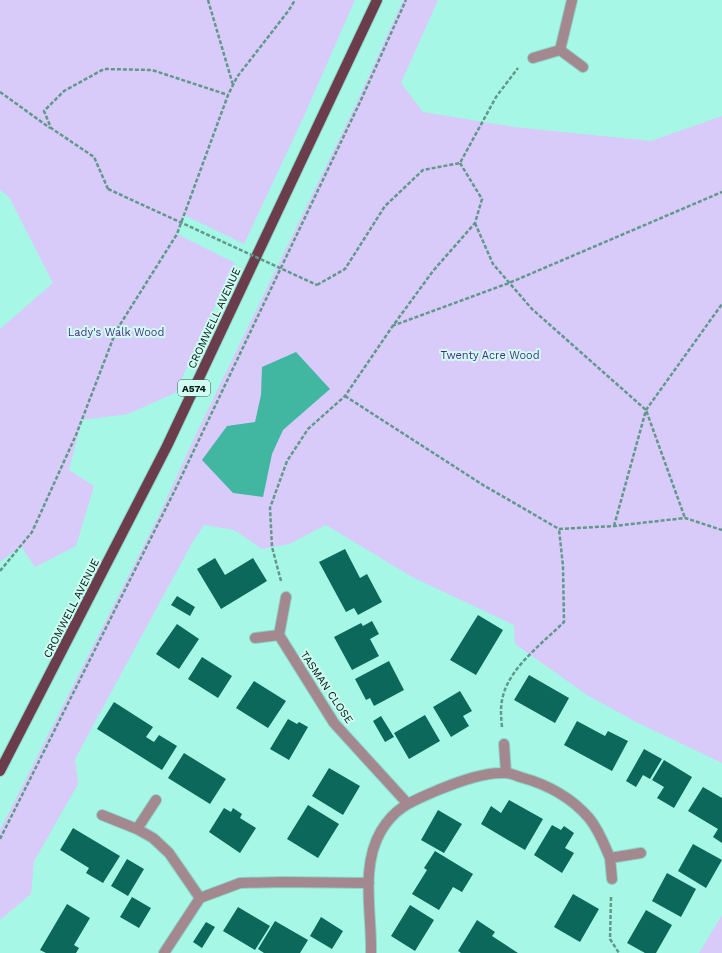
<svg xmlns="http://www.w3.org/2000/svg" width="722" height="953" viewBox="0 0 722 953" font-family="'Work Sans',sans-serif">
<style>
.green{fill:#d8caf9}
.water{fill:#41b7a2}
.building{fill:#0b685a}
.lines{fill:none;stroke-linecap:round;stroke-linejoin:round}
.minor-casing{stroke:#8cd3c4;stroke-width:12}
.major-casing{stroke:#8cd3c4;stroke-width:12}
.path{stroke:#61988c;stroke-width:2.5;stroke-dasharray:4 2;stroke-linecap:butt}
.minor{stroke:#a48890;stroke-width:10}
.major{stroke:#6b3c4c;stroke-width:10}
.path-bridge{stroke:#61988c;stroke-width:2.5;stroke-dasharray:4 2;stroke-linecap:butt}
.labels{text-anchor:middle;stroke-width:4;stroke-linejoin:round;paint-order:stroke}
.shield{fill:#cffdf2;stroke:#3e5a54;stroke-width:1}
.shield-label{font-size:10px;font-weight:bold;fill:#001410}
.street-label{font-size:11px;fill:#001410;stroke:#cffdf2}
.park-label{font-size:11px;fill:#4e2980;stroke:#cffdf2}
</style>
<rect width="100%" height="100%" fill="#a7f7e6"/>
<path class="green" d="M0,0H355L304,116L244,244L184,215L177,234L235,263L175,393L128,414L82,420L69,470L94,486L76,546L35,567L21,546L0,562V329L53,283L9,197L0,190Z
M403,0H438L401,83L423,112L514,127L651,141L722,116V763L636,722L587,695L515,644L514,625L414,578L326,525L289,544L262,549L234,530L204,525L192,543L75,759L78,784L34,861L31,894L0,920V922V830L159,515L197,432L357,102Z
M722,915V953H699Z"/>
<path class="water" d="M296,352L330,389L283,430L272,454L263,497L233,493L202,460L227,426L255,422L261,395L262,367Z"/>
<path class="building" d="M345,549L360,578L367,574L382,602L358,615L354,608L346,612L319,562Z
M215,558L225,575L253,558L267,581L221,609L197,569Z
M177,596L195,607L190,616L171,605Z
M478,615L503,630L476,675L450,660Z
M372,621L379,634L370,639L379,656L352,670L334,637L361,623L363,626Z
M177,624L199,639L179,669L156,654Z
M202,657L232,676L218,698L188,679Z
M389,661L404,690L374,706L370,698L366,700L355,679Z
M529,675L569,698L555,723L514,700Z
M254,681L286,701L268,728L236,708Z
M460,691L472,711L463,716L469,726L451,737L433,707Z
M114,702L153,727L146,737L154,742L159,735L177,746L162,770L97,729Z
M425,715L440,741L409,759L394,733Z
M381,716L394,737L385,742L373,721Z
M288,719L297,724L299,722L308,727L289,760L270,749Z
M577,721L605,736L608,731L628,741L612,771L564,745Z
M644,749L662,759L650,779L643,775L636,787L626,781Z
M184,753L226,779L210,804L168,778Z
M664,760L692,777L674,808L657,798L664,787L652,780Z
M329,768L360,786L343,815L312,796Z
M703,787L722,798V843L713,837L718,829L688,811Z
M509,800L543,819L525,850L481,824L491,806L501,813Z
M308,805L339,824L318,858L287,839Z
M224,808L231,812L233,808L242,814L240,818L256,828L240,853L209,832Z
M438,810L462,824L444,853L421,840Z
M552,825L561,830L564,826L574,833L565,848L574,853L562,873L534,855Z
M73,828L120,856L103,883L86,873L89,868L60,850Z
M693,844L722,860L706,888L678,871Z
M435,851L473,874L462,892L453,887L439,910L412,894L427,870L424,868Z
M127,859L144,869L128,896L111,886Z
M667,873L696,889L681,917L652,901Z
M573,894L599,909L580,942L554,927Z
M132,897L151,908L139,928L120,917Z
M67,904L90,918L74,945L79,948L76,953H46L40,950Z
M410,905L434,920L415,951L391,936Z
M238,907L270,926L255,950L223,931Z
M646,910L672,925L656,953H645L627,943Z
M321,917L343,931L332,949L310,936Z
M477,920L495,932L492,936L518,953H461L458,951Z
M275,921L308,940L300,953H264L258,949Z
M206,922L215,927L202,948L193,942Z"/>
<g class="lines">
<g class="minor-casing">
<path id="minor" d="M560,50L572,0
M533,58L560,50L583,67
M279,635L334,723L407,803
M255,638L279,635L286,597
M504,744L506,773
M102,815L137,829L156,800
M137,829L153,838L169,853L200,898
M612,879L610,858L641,853
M164,953L200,898L240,883L282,882L369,883
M371,953C372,913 360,867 381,831C396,806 413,801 438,790C458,782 484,772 505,773C510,773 515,775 520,777C546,784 571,797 589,818C599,830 604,844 610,858"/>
</g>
<g class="major-casing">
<path id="major" d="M0,771L167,446L377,0"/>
</g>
<path class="path" d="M208,0L233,85
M0,92L50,128
M108,189L94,157L51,128L44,111L64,91L104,69L152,70L228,95
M475,223L493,264L532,309L646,410L685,518
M317,285L345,269L385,206L423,170L460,163L496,97L518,68
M392,326L509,283L722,192
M345,396L483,485L559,529L614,526L685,518L722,530
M614,526L646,410L722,304
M0,571L32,532L76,435L116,331L177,234L228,95L237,77L289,10L295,0
M281,581L272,547L270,508L287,461L308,429L345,396L392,327L433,271L475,223L482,199L460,163
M502,727C501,716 500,707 503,696C510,667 544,642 564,622L563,566L559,529
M0,839L175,490L361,100L406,0
M611,897L610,939L619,953"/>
<use href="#minor" class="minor"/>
<use href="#major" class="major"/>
<path class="path-bridge" d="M108,189L317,285"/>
</g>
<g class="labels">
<rect class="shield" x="178" y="380" width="32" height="16" rx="3"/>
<g class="shield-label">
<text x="194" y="392">A574</text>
</g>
<g class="street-label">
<text transform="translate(214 318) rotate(-65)" y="4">CROMWELL AVENUE</text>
<text transform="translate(71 608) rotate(-63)" y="4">CROMWELL AVENUE</text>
<text transform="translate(327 687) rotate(56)" y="4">TASMAN CLOSE</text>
</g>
<g class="park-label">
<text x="116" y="336">Lady's Walk Wood</text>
<text x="490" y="359">Twenty Acre Wood</text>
</g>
</g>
</svg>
